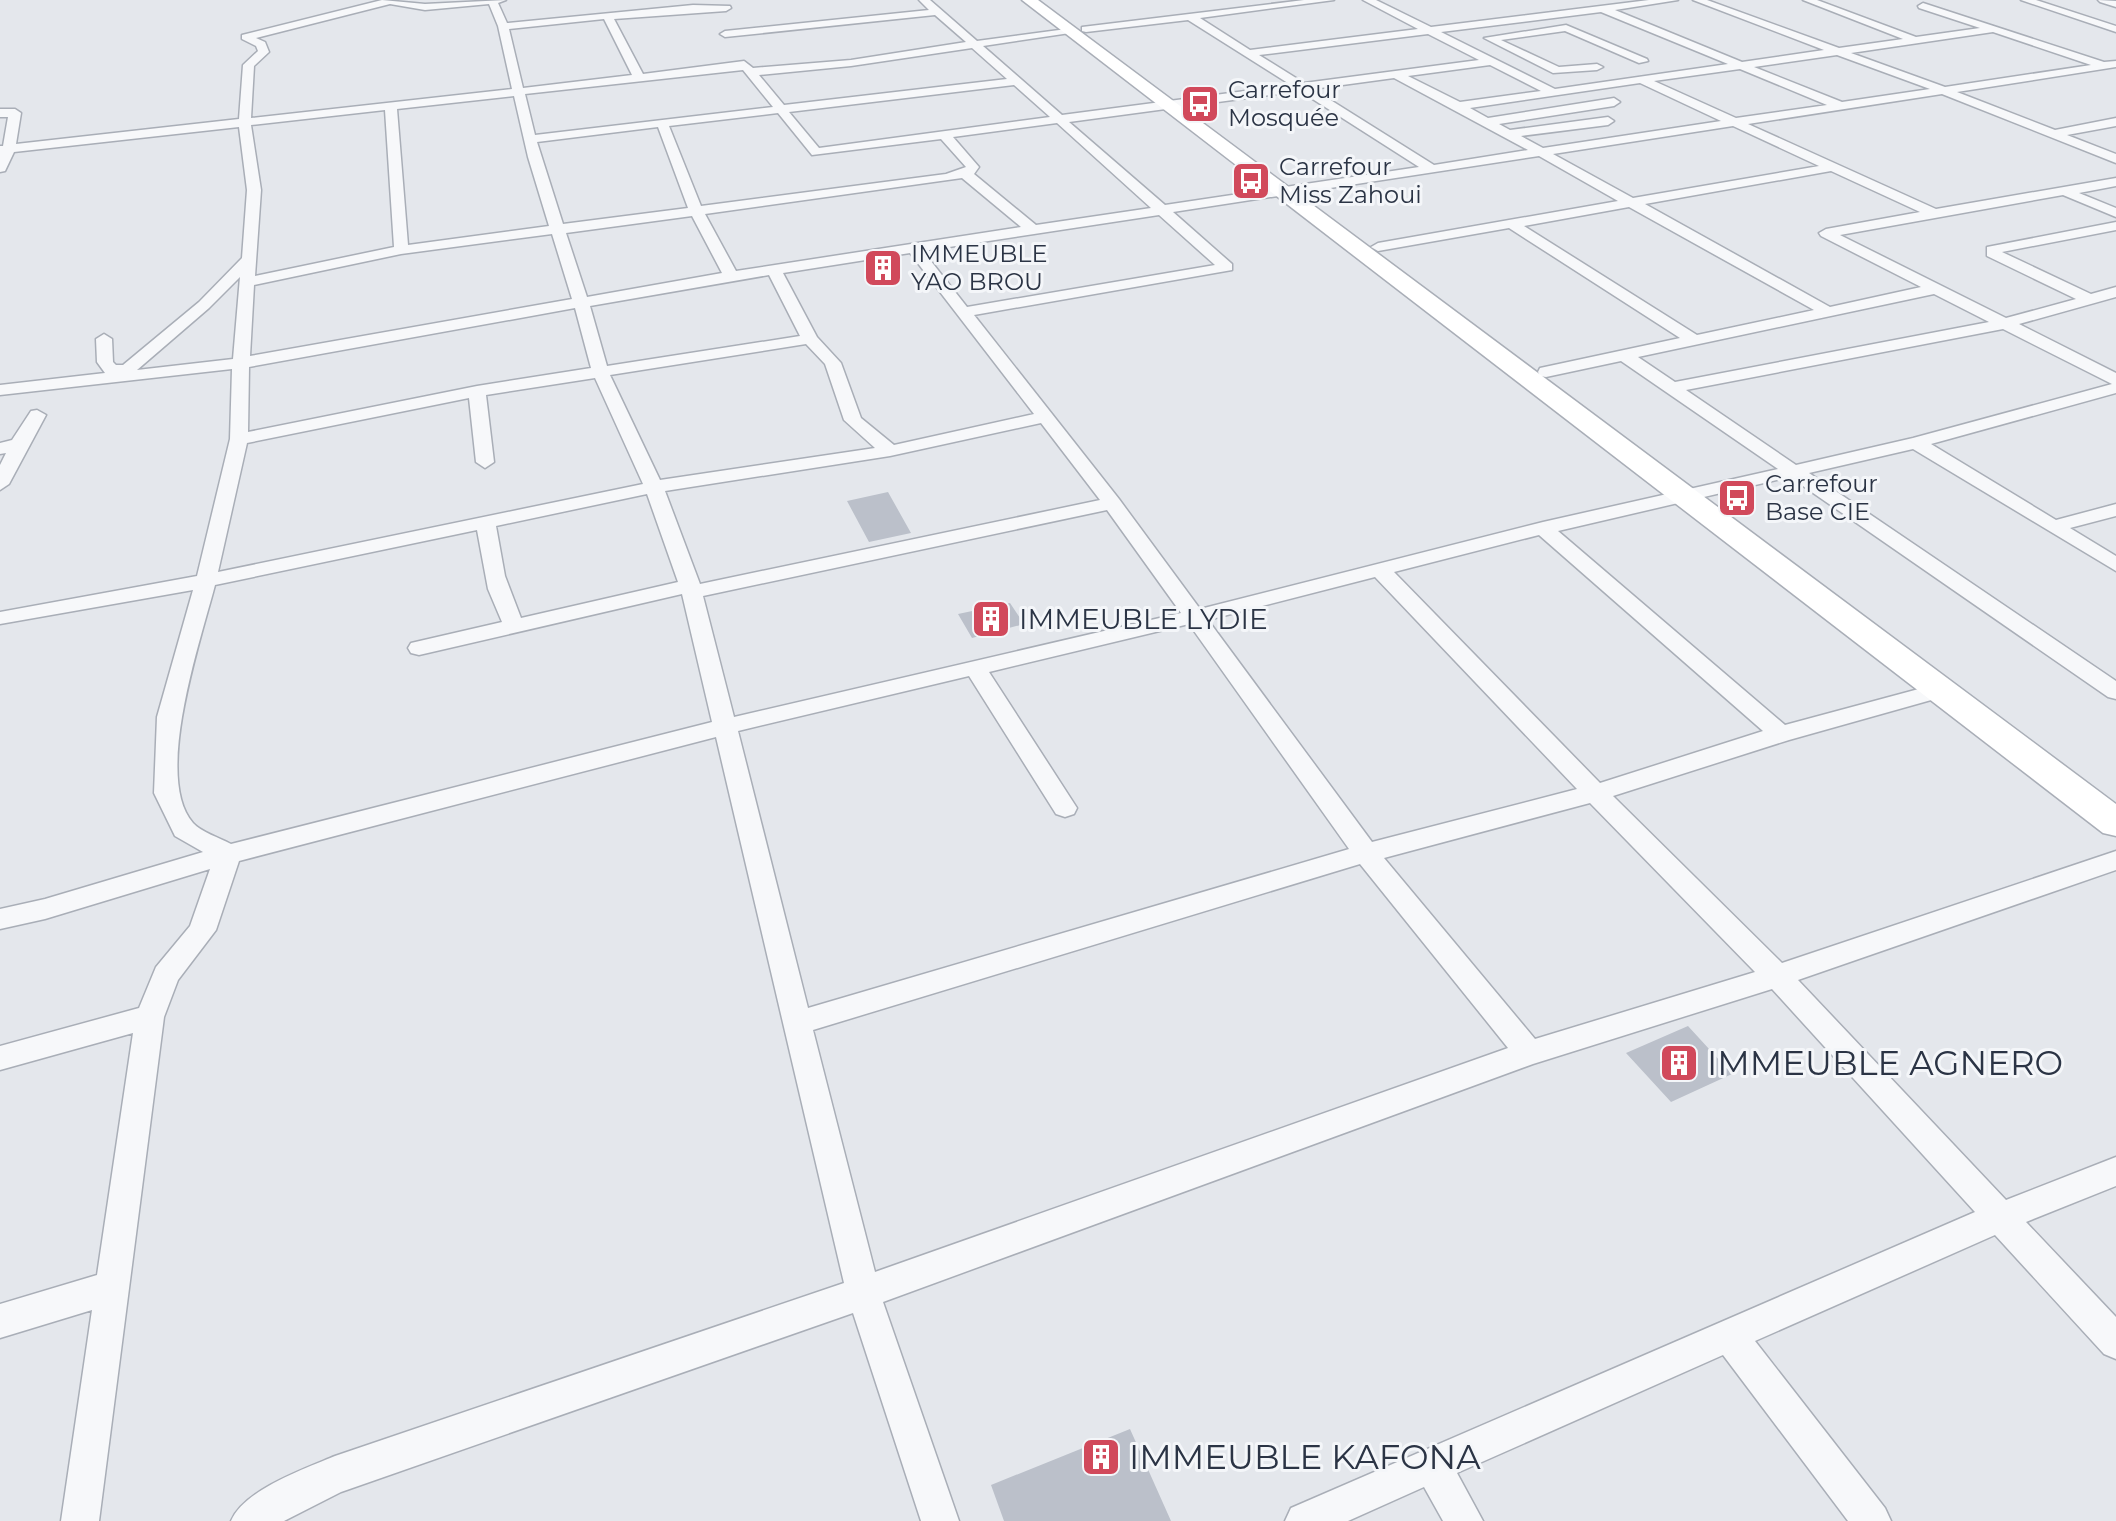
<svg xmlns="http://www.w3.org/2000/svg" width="2116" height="1521" viewBox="0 0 2116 1521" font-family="Montserrat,sans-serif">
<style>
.building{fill:#bbc0ca}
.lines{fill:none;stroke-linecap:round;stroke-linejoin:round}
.minor-casing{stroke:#a9aeb7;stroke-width:3}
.secondary-casing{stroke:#a9aeb7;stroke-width:3}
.minor{fill:#f7f8fa;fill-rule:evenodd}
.secondary{fill:#fff;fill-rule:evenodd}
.labels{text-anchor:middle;stroke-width:6;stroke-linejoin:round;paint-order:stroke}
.far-poi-label{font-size:24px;fill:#2b3445;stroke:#f4f6f9;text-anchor:start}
.poi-label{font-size:28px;fill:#2b3445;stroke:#f4f6f9;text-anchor:start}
.near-poi-label{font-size:34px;fill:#2b3445;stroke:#f4f6f9;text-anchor:start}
</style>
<rect width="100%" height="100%" fill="#e4e7ec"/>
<path class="building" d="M888,492L911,533L869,542L847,501Z
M1010,603L1024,624L972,638L958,614Z
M1688,1026L1732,1074L1671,1102L1626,1053Z
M1130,1429L1171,1521H1004L991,1485Z"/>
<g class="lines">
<g class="minor-casing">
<path id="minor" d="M382,0L425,4L506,0L498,3L507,23L693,5L730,6L731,8L726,11L614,19L643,74L744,61L753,68L851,60L966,42L935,15L725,37L720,34L725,31L929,10L919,0H930L977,41L1074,28V32L1070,33L983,46L1062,115L1291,85L1188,20L1086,32L1082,31V27L1304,0H1334L1200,18L1250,50L1418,29L1363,0H1376L1431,27L1649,0H1678L1615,10L1742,62L1824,50L1693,0H1707L1839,48L1903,39L1803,0H1817L1916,37L1980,28L1919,8L1918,6L1923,3L2104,62L2116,61V67L1957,92L2055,130L2116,118V126L2067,135L2116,154V163L1942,94L1748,124L1936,209L2116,178V186L2079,193L2116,208V217L2063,195L1840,235L2006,318L2076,299L1987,256V247L2116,222V230L2002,252L2091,294L2116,287V297L2019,324L2116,373V393L1931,444L2056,520L2116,504V516L2070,528L2116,556V571L1913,449L1809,473L2116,681V699L2108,697L1790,477L1558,531L1785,725L1941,683L1949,685L1952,690L1949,695L1789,740L1613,796L1782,963L2116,851V870L1798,980L2006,1200L2116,1157V1186L2026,1222L2116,1317V1359L2104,1354L1995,1235L1755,1341L1885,1508L1891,1521H1848L1723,1355L1457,1473L1483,1521H1443L1424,1487L1348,1521H1285L1291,1508L1975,1212L1772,989L1533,1064L883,1302L959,1521H921L853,1313L341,1492L284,1521H231C244,1490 304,1469 335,1456L844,1283L716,737L239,861L216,930L178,980L164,1017L99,1521H61L92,1310L0,1338V1304L97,1275L133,1033L0,1070V1046L139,1008L156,967L190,926L210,869L45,919L0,929V909L45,899L203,852L175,836L154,793L157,717L193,590L0,624V612L197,576L230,439L232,369L0,395V385L105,373L97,362L96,339L104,334L112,339L113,362L116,365H123L199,302L242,258L247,190L239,127L14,152L5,171L0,172V146H3L8,117H0V109H15L21,113L16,144L239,119L243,65L258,51L256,46L242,39V35ZM390,4L425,10L489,4L498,26L512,89L251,118L254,66L269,52L265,42L256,38ZM1601,12L1728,64L1555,89L1441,32ZM604,19L632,75L523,88L509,29ZM1993,32L2091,65L1945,87L1851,53ZM1428,34L1479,60L1304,83L1259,55ZM972,48L1007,79L784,105L759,75L851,66ZM1837,55L1930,89L1842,102L1754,67ZM1490,65L1541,91L1460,102L1408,76ZM1740,69L1827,105L1736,118L1654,81ZM743,70L773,107L535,135L525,94ZM1394,78L1528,150L1434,165L1313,89ZM1640,83L1721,121L1543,148L1521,136L1608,125L1614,121L1608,117L1510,130L1499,124L1614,106L1620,102L1614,98L1488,118L1470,108ZM1014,85L1050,117L819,148L789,112ZM1300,91L1419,167L1165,205L1069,122ZM514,96L528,157L549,226L408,245L397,109ZM385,110L394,247L255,276L261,190L251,125ZM778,113L812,155L941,139L966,167L946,174L701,206L669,126ZM1057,123L1151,208L1036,225L974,174L979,167L953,137ZM1733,126L1819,166L1633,198L1553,154ZM658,127L688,208L563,224L537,142ZM1539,156L1618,201L1378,243L1371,247L1378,251L1509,228L1680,338L1540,368L1538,372L1540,376L1546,377L1621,361L1778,469L1543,522L1200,609L1119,499L974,315L1232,270V264L1173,212ZM1831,171L1920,212L1826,229L1819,233L1821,236L1921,287L1830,307L1645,204ZM962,178L1021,227L736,271L705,214ZM1629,207L1814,310L1697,335L1524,226ZM1159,215L1215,265L967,307L923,251ZM692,216L722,273L587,297L566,233ZM552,234L572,299L250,356L254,285L401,254ZM910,253L1034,414L894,445L861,418L841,363L817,337L783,273ZM769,275L800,336L607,366L590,306ZM240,277L233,359L137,370L209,308ZM1934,294L1989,322L1675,382L1638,357ZM575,308L591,368L477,386L248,432L249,367ZM2003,329L2112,384L1913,438L1796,465L1686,390ZM806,344L825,364L844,420L875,448L660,480L610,375ZM595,378L643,484L218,572L247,443L469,398L476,462L485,468L494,462L486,395ZM1041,423L1100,500L700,584L665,491L890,456ZM647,494L678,582L521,618L505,576L496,526ZM1107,510L1181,613L734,717L703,596ZM477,530L488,589L502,622L411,643L408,648L411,653L419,655L682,594L712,722L231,844C220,838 201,832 193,823C153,778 201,639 215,585ZM1539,535L1763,731L1600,783L1394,572ZM1375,577L1577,789L1372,842L1208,620ZM1189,624L1349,849L808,1008L738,731L969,676L1056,814L1065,817L1074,814L1077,808L989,672ZM1590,803L1755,972L1535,1039L1384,858ZM1360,864L1508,1048L875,1272L813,1030Z
M2021,0H2036L2116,26V32Z
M2098,0L2116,1V7L2100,2Z
M1566,25L1647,59L1648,61L1639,63L1565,31L1501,40L1559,67L1597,64L1603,67L1597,70L1553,73L1484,38Z
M37,410L46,415L9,484L0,490V465L6,453L0,454V443L12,440L31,411Z"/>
</g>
<g class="secondary-casing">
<path id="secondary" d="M1022,0H1038L2116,804V836L2103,833Z"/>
</g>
<use href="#minor" class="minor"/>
<use href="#secondary" class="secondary"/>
</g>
<defs>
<g id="bus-square" transform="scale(2)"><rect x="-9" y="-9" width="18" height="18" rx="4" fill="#d1495b" stroke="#f4f6f9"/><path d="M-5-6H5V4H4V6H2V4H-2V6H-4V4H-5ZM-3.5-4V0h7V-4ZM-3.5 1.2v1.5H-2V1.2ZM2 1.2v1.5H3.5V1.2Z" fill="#fff"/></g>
<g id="building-square" transform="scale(2)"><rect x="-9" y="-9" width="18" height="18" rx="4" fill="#d1495b" stroke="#f4f6f9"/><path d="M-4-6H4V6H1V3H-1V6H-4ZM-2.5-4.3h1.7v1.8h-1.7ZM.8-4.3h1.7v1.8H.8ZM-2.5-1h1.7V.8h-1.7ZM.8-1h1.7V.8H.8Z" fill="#fff"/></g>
</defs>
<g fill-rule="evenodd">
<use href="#bus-square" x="1200" y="104"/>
<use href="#bus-square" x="1251" y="181"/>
<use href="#building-square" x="883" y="268"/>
<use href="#bus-square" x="1737" y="498"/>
<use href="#building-square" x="991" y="619"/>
<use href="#building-square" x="1679" y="1063"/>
<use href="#building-square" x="1101" y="1457"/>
</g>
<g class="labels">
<g class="far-poi-label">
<text x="1228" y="98">Carrefour<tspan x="1228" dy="28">Mosquée</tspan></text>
<text x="1279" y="175">Carrefour<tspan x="1279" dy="28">Miss Zahoui</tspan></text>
<text x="911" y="262">IMMEUBLE<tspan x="911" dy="28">YAO BROU</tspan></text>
<text x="1765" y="492">Carrefour<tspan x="1765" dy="28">Base CIE</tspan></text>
</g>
<g class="poi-label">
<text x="1019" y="629">IMMEUBLE LYDIE</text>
</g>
<g class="near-poi-label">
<text x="1707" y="1075">IMMEUBLE AGNERO</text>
<text x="1129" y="1469">IMMEUBLE KAFONA</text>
</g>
</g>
</svg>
